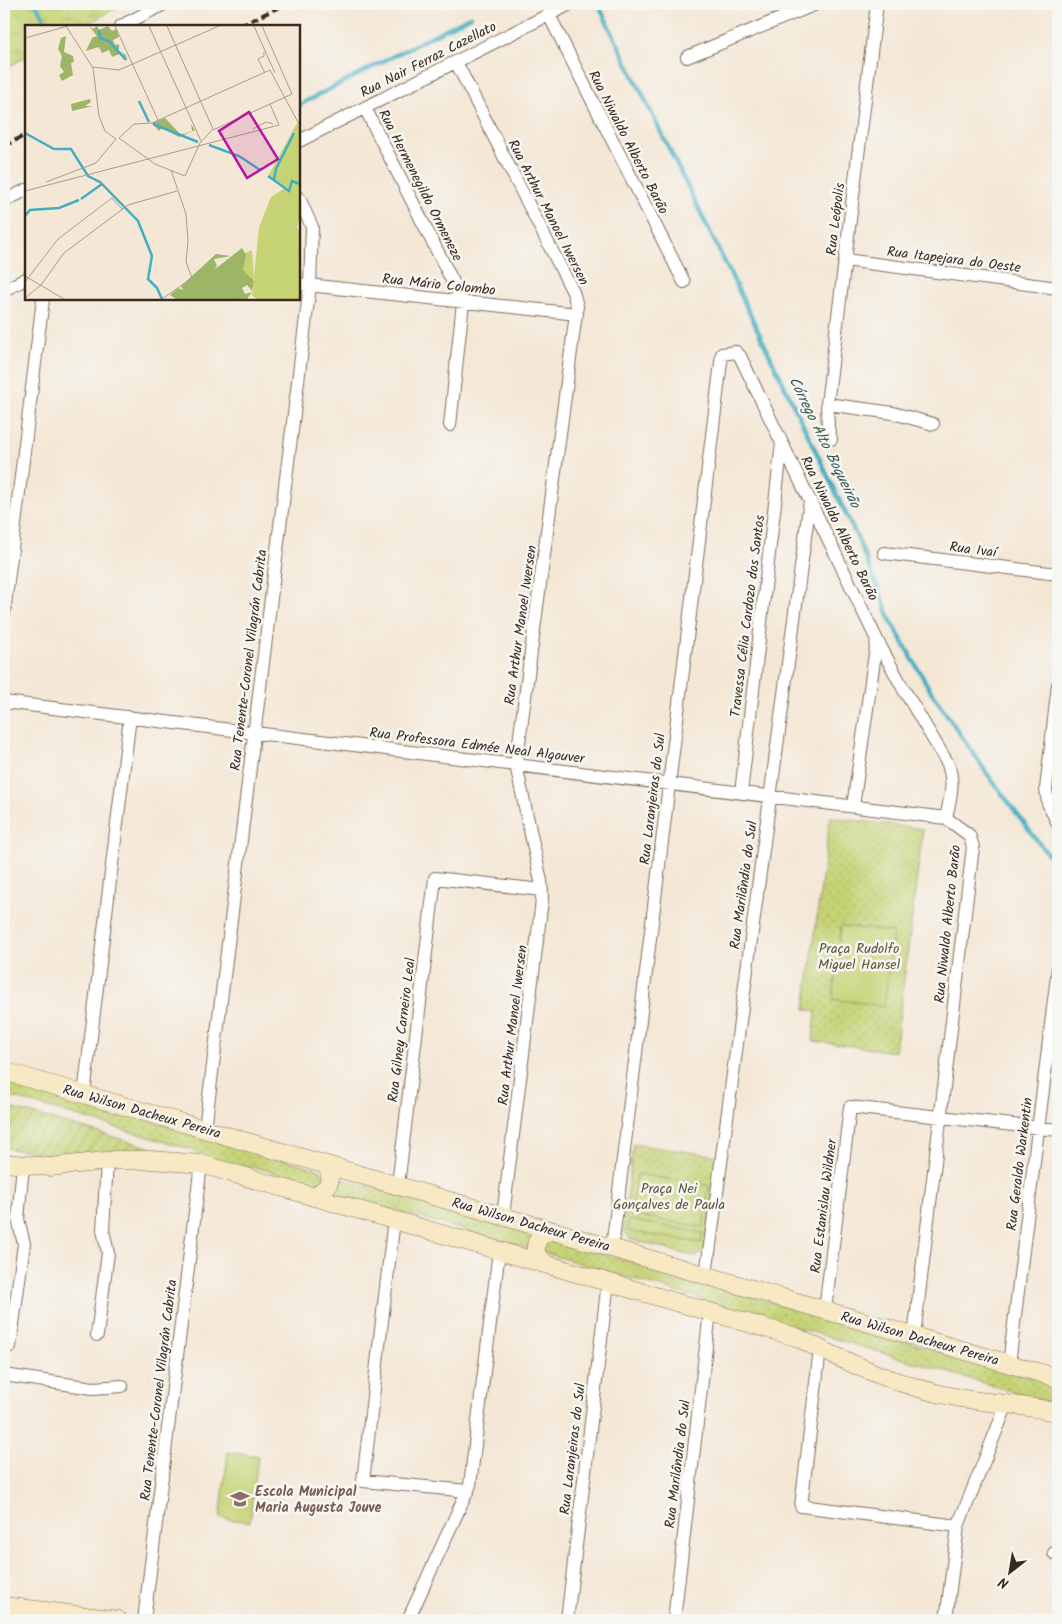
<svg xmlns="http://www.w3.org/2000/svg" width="1062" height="1624" viewBox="0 0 1062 1624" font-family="Kalam,sans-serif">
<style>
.grass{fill:url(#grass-dots);stroke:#807e4a}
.wetland{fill:url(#wetland-marsh);stroke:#807e4a}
.garden{fill:url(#garden-furrows);stroke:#807e4a}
.pitch{fill:#c5d375;stroke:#807e4a}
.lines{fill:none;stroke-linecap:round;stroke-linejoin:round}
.stream{stroke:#43aec2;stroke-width:4.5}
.minor-casing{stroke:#7c6c5e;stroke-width:14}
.secondary-casing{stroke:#7c6c5e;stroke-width:19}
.minor{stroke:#fff;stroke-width:12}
.secondary{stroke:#f8e8c3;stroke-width:18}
.rail{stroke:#3b2a1e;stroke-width:4;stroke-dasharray:8 4;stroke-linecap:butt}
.labels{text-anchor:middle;stroke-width:5;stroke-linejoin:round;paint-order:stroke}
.street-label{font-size:14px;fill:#3b2a1e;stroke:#f6f6f2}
.park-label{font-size:14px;fill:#5e5434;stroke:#f6f6f2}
.education-label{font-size:14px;font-weight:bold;fill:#785e54;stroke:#f6f6f2;text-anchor:start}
.water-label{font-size:15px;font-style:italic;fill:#3e5857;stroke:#f6f6f2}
.inset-river{fill:none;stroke:#43aec2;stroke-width:2.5}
.inset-road{fill:none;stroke:#aa9b8c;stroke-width:1}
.view{fill:#b5179e;fill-opacity:0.15;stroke:#b5179e;stroke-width:2.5}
.inset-edge{fill:none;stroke:#3b2a1e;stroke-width:2.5}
</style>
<defs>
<pattern id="grass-dots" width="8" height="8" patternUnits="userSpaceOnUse" patternTransform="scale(1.25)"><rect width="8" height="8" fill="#c5d375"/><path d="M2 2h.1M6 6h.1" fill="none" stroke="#aab565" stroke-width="1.8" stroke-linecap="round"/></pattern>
<pattern id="wetland-marsh" width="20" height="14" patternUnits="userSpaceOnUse" patternTransform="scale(1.25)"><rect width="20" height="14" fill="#c5d375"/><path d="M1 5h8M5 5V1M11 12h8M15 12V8" fill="none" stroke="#aab565"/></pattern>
<pattern id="garden-furrows" width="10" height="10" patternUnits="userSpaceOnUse" patternTransform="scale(1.25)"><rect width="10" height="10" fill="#c5d375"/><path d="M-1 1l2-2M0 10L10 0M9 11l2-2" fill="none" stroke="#aab565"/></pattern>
</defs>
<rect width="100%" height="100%" fill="#f6f6f2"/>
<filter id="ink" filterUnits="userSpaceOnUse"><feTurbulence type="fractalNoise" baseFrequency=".02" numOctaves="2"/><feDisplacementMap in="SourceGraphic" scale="10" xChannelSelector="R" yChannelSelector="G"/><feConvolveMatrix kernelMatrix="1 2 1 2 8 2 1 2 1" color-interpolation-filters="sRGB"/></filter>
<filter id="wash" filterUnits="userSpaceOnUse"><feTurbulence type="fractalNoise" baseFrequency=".0096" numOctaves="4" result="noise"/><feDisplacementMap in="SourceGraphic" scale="20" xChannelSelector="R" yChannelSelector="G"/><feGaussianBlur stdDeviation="1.12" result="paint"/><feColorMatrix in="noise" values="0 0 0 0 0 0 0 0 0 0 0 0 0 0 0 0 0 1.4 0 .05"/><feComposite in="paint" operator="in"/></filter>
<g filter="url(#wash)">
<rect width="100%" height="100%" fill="#f4e7d5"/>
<path class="grass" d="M830,817L923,829L895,1052L813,1041L816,1011L805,1009Z
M4,1078L321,1170L323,1178L316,1186L258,1168L233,1166L213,1160L193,1150L4,1095Z
M633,1144L718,1156L705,1249L696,1257L630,1239L623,1230Z
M340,1178L1058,1385V1405L535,1250L335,1194Z"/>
<path class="wetland" d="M4,4H124L83,26H26V57L4,69Z"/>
<path class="garden" d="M4,1107L22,1111L170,1153L57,1155L4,1148Z"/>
<path class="pitch" d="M841,926L893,932L884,1006L833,999Z
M637,1174L709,1186L703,1227L630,1215Z
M629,1220L703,1233L701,1243L627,1231Z
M228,1452L258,1456L250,1522L220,1518Z"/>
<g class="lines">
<path class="stream" d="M36,4L48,26
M601,10L735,283L857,537L892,623L930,690L988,775L1042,847L1058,865
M299,105L471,16"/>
</g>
</g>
<g filter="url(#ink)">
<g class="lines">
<g class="minor-casing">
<path id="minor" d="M549,15L684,282
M121,26L164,4
M687,57L816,4
M456,62L573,292L577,306L516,765L541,881L542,900L503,1216
M365,108L463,302L450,425
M299,141L570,4
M4,201L26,190
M845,260L1058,288
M299,284L577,314
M4,290L26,279
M827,404L893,413L933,424
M831,439L828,428L827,404L877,4
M884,553L1058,574
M4,613L43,299
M1058,685L1046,789L1048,803L1058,824
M4,702L946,818
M741,793L782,443
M853,806L877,640
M84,1094L130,717
M205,1129L310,285L312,227L299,198
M398,1185L435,878L542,890
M394,1220L363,1481L468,1491
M612,1248L722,354L736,352L740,356L877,640L904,690L948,764C955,784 950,798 946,818L969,835L973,847L914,1336
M706,1275L810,500
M825,1310L850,1107L1058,1130
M97,1335L108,1253L103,1230L107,1161
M10,1346L24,1244L18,1219L23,1165
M820,1349L801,1506L958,1526
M1009,1364L1058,968
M4,1375L93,1388L122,1386
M1054,1553H1058
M144,1620L201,1164
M408,1620L470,1485L499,1251
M567,1620L608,1282
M674,1620L710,1312
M946,1620L958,1526L1007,1404"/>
</g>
<g class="secondary-casing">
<path id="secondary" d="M4,1071L1058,1378
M4,1163L50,1167L116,1160H151L201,1164L796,1337C848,1363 902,1388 960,1398C993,1404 1026,1404 1058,1413
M313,1197C328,1188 334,1183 327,1165
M546,1264L537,1256C533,1242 540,1231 555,1231
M4,1606L118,1620"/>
</g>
<use href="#minor" class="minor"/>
<use href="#secondary" class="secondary"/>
<path class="rail" d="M240,26L285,4
M4,146L26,135"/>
</g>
</g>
<defs>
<g id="school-bare" transform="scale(1.5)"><path d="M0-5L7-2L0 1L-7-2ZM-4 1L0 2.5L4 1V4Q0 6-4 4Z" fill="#8d6e63" stroke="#f6f6f2" stroke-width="2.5" paint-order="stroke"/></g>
</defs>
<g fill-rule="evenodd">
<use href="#school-bare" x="240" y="1499"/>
</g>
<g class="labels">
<g class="street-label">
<text transform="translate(428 59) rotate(-27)" y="5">Rua Nair Ferraz Cazellato</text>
<text transform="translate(629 142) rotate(63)" y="5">Rua Niwaldo Alberto Barão</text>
<text transform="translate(421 185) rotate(63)" y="5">Rua Hermenegildo Ormeneze</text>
<text transform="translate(549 212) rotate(63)" y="5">Rua Arthur Manoel Iwersen</text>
<text transform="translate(835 219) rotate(-83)" y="5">Rua Leópolis</text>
<text transform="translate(954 259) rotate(7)" y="5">Rua Itapejara do Oeste</text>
<text transform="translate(439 284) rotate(6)" y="5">Rua Mário Colombo</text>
<text transform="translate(840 528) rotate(64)" y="5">Rua Niwaldo Alberto Barão</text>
<text transform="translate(973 549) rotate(7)" y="5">Rua Ivaí</text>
<text transform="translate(747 616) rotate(-83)" y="5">Travessa Célia Cardozo dos Santos</text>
<text transform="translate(520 625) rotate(-82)" y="5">Rua Arthur Manoel Iwersen</text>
<text transform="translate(248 660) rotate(-83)" y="5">Rua Tenente-Coronel Vilagrán Cabrita</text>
<text transform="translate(477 745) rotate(7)" y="5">Rua Professora Edmée Neal Algouver</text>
<text transform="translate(652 799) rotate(-83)" y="5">Rua Laranjeiras do Sul</text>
<text transform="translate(743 885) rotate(-82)" y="5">Rua Marilândia do Sul</text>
<text transform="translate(947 924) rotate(-84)" y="5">Rua Niwaldo Alberto Barão</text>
<text transform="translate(512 1025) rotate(-83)" y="5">Rua Arthur Manoel Iwersen</text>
<text transform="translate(401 1030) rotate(-83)" y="5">Rua Gilney Carneiro Leal</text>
<text transform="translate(142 1111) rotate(16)" y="5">Rua Wilson Dacheux Pereira</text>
<text transform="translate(1019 1164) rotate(-83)" y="5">Rua Geraldo Warkentin</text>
<text transform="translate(823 1206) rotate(-83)" y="5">Rua Estanislau Wildner</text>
<text transform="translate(531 1224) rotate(16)" y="5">Rua Wilson Dacheux Pereira</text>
<text transform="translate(920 1338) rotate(16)" y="5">Rua Wilson Dacheux Pereira</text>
<text transform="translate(158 1390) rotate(-83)" y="5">Rua Tenente-Coronel Vilagrán Cabrita</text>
<text transform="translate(572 1449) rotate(-83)" y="5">Rua Laranjeiras do Sul</text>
<text transform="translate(677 1464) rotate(-83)" y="5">Rua Marilândia do Sul</text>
</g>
<g class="park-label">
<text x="859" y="953">Praça Rudolfo<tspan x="859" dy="16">Miguel Hansel</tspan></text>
<text x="669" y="1193">Praça Nei<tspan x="669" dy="16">Gonçalves de Paula</tspan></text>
</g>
<g class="education-label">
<text x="255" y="1496">Escola Municipal<tspan x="255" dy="16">Maria Augusta Jouve</tspan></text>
</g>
<g class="water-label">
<text transform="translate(825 442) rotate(64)" y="5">Córrego Alto Boqueirão</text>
</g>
</g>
<g transform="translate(25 25)">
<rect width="275" height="275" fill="#f4e7d5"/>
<path d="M227,225L229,253L228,256L219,248L217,237L220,228Z" fill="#c5d375"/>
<path d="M64,1L68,4L72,1L74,5L83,1L87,6L91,4L94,12L88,15L90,20L94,19V26L101,30L102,36L97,28L87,32L84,25L77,28L74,22L61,26L67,13L72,11ZM41,11L39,27L48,31L49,37L46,38L48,50L37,56L34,50L39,47L35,41L37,31L33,24L36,13ZM65,74L66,77L60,81H68L47,86L46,79ZM140,93L156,110L167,106L166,99L170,105L154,112L137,103L134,106L127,98ZM217,223L221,230L218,245L229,256L227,266L222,260L217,263L220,269L227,267L222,274H151L145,270L153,263L158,265L156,261L191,229L206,231L189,234L192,241L189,245Z" fill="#9cb566"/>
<path d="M272,98L275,103V192L272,202L275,209V274H233L227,271L234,202L246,172L260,163L243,151Z" fill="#c5d375"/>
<path class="inset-river" d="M74,5L75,13L84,16L101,35M114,76L124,97M128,99L173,117M0,108L29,124H46L63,151L75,157L113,196L127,231L123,254L132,263L137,274M184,120L214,131L235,145M243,151L264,166L267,156L275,159M249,154L251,144L269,108M56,174L77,159M0,191L5,185L34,183L54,175"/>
<path class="inset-road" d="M41,1L68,43L74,91L80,106L91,114M90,1L133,95M124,1L176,116M142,1L188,104M229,1L250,48M0,13L43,1M239,27V31L233,34L240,48M67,42L94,45L194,1M228,104L241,97L248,99M188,105L267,69L237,1M94,113L109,99L127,98L245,45L275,101M94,113L130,139L160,151L175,118L188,104M21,157L71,138L91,114M0,166L254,100L245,79M0,251L39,274M0,257L33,214L87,173L98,185M0,273L16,260L39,228L103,180L152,166M137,274L167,253L161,237L163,216L161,189L146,145"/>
<path class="view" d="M224,87L253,134L222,153L194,106Z"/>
<rect width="275" height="275" class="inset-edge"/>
</g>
<rect width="1062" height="1624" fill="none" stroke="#f6f6f2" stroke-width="20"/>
<g transform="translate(1010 1572) rotate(211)" stroke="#f6f6f2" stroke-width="4" paint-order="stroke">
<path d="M0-4L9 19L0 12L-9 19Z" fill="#3b2a1e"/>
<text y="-8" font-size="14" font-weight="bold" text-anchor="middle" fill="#3b2a1e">N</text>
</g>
</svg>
